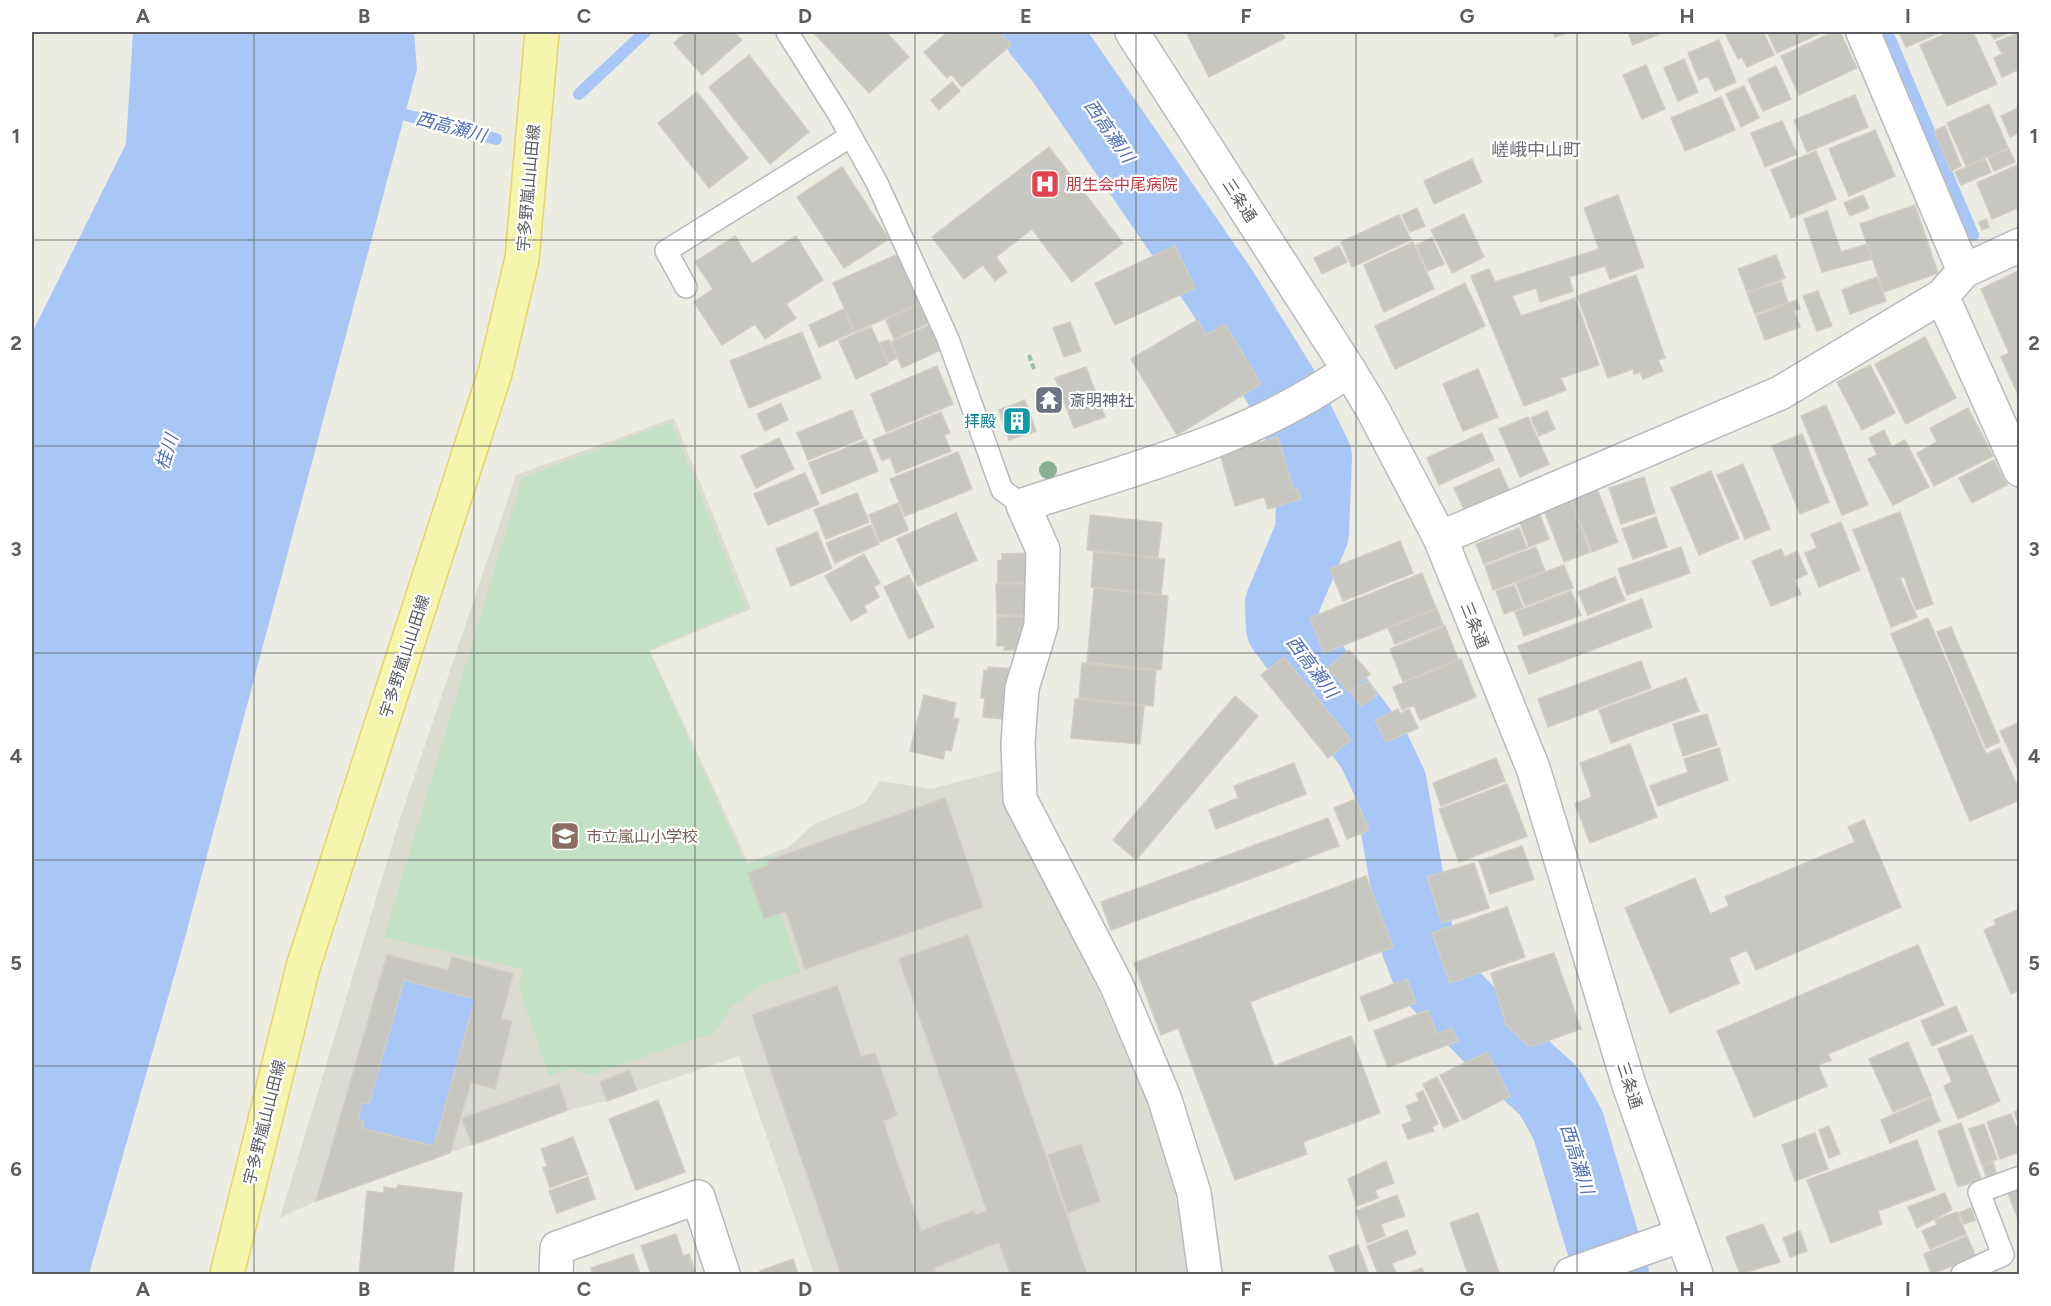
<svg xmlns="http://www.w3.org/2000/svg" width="2051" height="1306" viewBox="0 0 2051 1306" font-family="Figtree,'Noto Sans JP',sans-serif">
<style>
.education{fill:#dcdbd1}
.green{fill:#c2e1c7}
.water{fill:#a9c7f6}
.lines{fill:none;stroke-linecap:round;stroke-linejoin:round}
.stream{stroke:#a9c7f6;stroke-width:12}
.river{stroke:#a9c7f6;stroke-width:74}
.building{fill:#c8c6c0;stroke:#d0cec2;stroke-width:1.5;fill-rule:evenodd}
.lane-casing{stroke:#b8b9be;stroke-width:24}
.street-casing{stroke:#b8b9be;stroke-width:36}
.secondary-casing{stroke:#b8bac0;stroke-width:36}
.primary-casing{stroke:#e2d566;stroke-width:36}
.path{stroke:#9abfab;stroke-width:4;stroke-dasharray:6 3;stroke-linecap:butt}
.lane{stroke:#fff;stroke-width:21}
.street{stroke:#fff;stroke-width:33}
.secondary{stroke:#fff;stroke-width:33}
.primary{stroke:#f5f6ae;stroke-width:33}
.tree{fill:#8cb090}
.grid{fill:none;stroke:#5b5d62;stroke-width:1.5;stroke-opacity:0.55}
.labels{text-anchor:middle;stroke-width:4.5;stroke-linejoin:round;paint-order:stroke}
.health-label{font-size:16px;fill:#be3a42;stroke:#fff;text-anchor:start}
.street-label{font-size:16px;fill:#5b5d62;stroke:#fff}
.worship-label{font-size:16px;fill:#5b616d;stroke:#fff;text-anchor:start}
.culture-label{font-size:16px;fill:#0d838f;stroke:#fff;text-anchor:end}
.education-label{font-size:16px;fill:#785e54;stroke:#fff;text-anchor:start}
.water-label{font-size:18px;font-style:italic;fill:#4f6fb6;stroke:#fff}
.neighbourhood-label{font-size:18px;fill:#6c6f74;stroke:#fff}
.neatline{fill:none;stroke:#5b5d62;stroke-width:2}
.grid-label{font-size:20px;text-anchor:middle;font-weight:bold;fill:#5b5d62}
</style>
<rect width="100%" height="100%" fill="#ecece3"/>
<path class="education" d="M674,418L751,609L650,651L748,862L789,847L813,825L865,803L880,781L931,789L1007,769L1015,802L1167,1146L1189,1274H814L739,1056L607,1101L568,1110L316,1201L280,1218L400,819L516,475Z"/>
<path class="green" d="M671,422L746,608L648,650L746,865L772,855L769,865L748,873L764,919L780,913L801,973L762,984L730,1008L715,1033L590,1075L571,1068L549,1076L519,988L523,969L384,937L522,478Z"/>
<path class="water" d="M133,32H414L417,69L183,945L89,1274H32V333L126,144Z
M404,980L475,999L434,1146L362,1128L364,1122L358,1120L362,1103L369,1104Z"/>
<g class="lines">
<path class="stream" d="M1887,32L1973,235
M579,94L645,32
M406,115L496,139"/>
<path class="river" d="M1040,32L1062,59L1221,290L1280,385L1315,457L1312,533L1282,604L1283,628L1373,748L1390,784L1418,945L1429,973L1506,1052L1549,1091L1568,1125L1612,1274"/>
</g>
<path class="building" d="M686,32H734L742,40L702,75L674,43Z
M813,32H886L909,57L869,93Z
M948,32H1000L1011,45L962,87L951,74L947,78L924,52Z
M1186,32H1282L1285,38L1209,77Z
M1553,32H1569L1555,37Z
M1628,32H1664L1633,45Z
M1729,32H1763L1774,55L1747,67L1742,57L1738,59L1725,33Z
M1767,32H1823L1777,53Z
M1833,32H1840L1857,68L1799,95L1781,56Z
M1899,32H1942L1906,47Z
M1950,32H1973L1997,84L1947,106L1920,45Z
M1990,32H2011L1994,39Z
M2020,32V69L2002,77L1994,58L2002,54L1996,42Z
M1719,40L1736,82L1715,91L1708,76L1699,80L1688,53Z
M749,55L809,132L770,164L709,87Z
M1684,59L1698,92L1678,101L1664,68Z
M1646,65L1665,109L1642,119L1623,75Z
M1776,66L1791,99L1763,111L1748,79Z
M952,82L960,91L939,110L931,100Z
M1744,86L1759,118L1741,127L1726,94Z
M697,92L748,158L709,188L658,123Z
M1855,95L1868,127L1807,152L1794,120Z
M1721,97L1735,130L1685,151L1671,118Z
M1989,104L2008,148L1966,166L1947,123Z
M2020,107V132L2010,137L2001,116Z
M1782,121L1797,154L1765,167L1751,133Z
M1945,126L1961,166L1951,171L1934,131Z
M1875,130L1895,176L1849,196L1829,149Z
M1049,147L1123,243L1072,282L1032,229L996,257L1007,272L995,281L983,265L964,279L932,237Z
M2009,149L2015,162L1994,171L1988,158Z
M1816,151L1836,199L1791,218L1771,170Z
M1472,159L1482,182L1434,204L1424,181Z
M1985,159L1991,172L1961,185L1955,172Z
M2020,164V207L1992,219L1977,183Z
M842,167L889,239L844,268L797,197Z
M1618,195L1644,267L1610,279L1605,266L1569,277L1573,291L1540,302L1536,288L1512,296L1521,316L1575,298L1599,365L1561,378L1566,390L1524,406L1471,276L1489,269L1495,282L1599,249L1584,208Z
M1863,195L1869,208L1850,216L1844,203Z
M1915,205L1938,273L1884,292L1860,224Z
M1417,208L1425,226L1410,232L1402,215Z
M1827,211L1841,252L1867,244L1872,259L1822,272L1804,219Z
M1464,214L1484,257L1452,273L1431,230Z
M1399,215L1411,240L1352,267L1341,242Z
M1986,219L1989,227L1982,230L1979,222Z
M735,236L752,264L796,236L823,280L786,304L796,318L765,339L755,324L722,345L694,302L713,289L695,262Z
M1432,238L1444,264L1428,271L1416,245Z
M1413,242L1434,289L1384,312L1364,265Z
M1175,246L1195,288L1115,325L1095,283Z
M1339,246L1347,262L1322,274L1314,258Z
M898,254L920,303L855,332L833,283Z
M1776,255L1785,278L1747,292L1738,269Z
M2020,270V399L2001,357L2009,353L1981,289Z
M1636,275L1665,358L1658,360L1663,371L1643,379L1640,372L1634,374L1633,369L1608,378L1577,296Z
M1877,277L1886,301L1850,314L1842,290Z
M1781,282L1788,302L1755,314L1747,293Z
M1465,283L1485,326L1395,369L1375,326Z
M1818,291L1832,326L1817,331L1803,296Z
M1797,300L1800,309L1794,311L1800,327L1765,340L1756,316Z
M920,304L929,323L894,339L886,320Z
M844,309L854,332L819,347L809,325Z
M1197,320L1206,335L1225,324L1261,384L1177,435L1131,359Z
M1070,322L1081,351L1064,357L1053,328Z
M930,325L941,350L902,368L891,342Z
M871,327L888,364L856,379L839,341Z
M802,332L821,378L749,408L730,361Z
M1925,337L1956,398L1906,424L1875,364Z
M889,340L897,358L888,362L880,343Z
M1870,365L1895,413L1862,430L1837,382Z
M937,366L953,404L886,432L871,394Z
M1086,367L1105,417L1074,428L1055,378Z
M1478,369L1498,417L1463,431L1443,384Z
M1025,400L1036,431L1009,440L999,410Z
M781,403L788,420L765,431L757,414Z
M1826,405L1868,505L1842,515L1801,416Z
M1968,408L1993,456L1934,486L1917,453L1937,442L1930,428Z
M852,410L863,438L808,460L797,433Z
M1547,411L1555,429L1539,436L1531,418Z
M941,412L950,433L944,435L951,451L896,473L890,457L882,461L873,440Z
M1528,417L1549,464L1520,477L1499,429Z
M1884,430L1892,447L1905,440L1929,487L1893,505L1868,459L1877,455L1869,438Z
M1482,433L1494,460L1439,485L1427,458Z
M1802,434L1829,502L1800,514L1772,446Z
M1278,437L1293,489L1297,488L1301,499L1268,509L1264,497L1235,506L1220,454Z
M779,438L794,469L756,488L741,456Z
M866,440L878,471L822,494L809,463Z
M958,452L972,489L905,516L890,479Z
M1994,460L2007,485L1972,503L1959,478Z
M1743,464L1770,529L1745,539L1717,475Z
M1499,468L1509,490L1464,509L1454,488Z
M1711,471L1739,538L1699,555L1671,488Z
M805,473L819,504L768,525L754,494Z
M1644,477L1655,513L1621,524L1609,488Z
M1597,489L1618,542L1592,552L1571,499Z
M857,493L869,522L826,539L814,510Z
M1570,500L1590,552L1564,562L1544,510Z
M898,503L908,530L880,542L869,515Z
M1538,509L1549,539L1529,547L1518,517Z
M1900,512L1933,604L1916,610L1904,577L1900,578L1917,617L1891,627L1853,530Z
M956,513L977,560L918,586L897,539Z
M1090,515L1162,523L1158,557L1087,550Z
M1656,517L1667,547L1633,559L1622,529Z
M1841,522L1860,570L1819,587L1805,553L1817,548L1811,534Z
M871,525L879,544L835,563L826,543Z
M1519,528L1527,548L1484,564L1476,544Z
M817,532L832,568L791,586L776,549Z
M1400,541L1413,573L1343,601L1330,569Z
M1536,547L1545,571L1493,590L1485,566Z
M1681,547L1690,573L1627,595L1618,569Z
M1781,549L1785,557L1797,551L1807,574L1794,580L1801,594L1771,606L1752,561Z
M1094,552L1165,559L1161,594L1091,587Z
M1034,553L1035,582L998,583V561L1002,560V554Z
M864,554L880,583L874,587L879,597L864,606L867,612L851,621L825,576Z
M1564,565L1573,588L1525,606L1516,583Z
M1422,573L1436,608L1324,653L1310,618Z
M909,575L934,627L909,639L884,587Z
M1615,577L1625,600L1588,615L1578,592Z
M996,584H1030V615H997Z
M1514,585L1523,607L1504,614L1496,591Z
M1094,588L1168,596L1161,670L1087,662Z
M1571,591L1581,615L1524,636L1515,612Z
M1642,599L1652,627L1529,674L1518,646Z
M1437,609L1443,625L1395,644L1388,628Z
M1029,616V650H1004L1005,646H997V617Z
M1928,618L1986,754L2000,748L2020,792V800L1970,821L1891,634Z
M1445,626L1458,659L1403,682L1390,649Z
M1951,627L2000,742L1986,748L1937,632Z
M1349,650L1370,674L1349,692L1328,668Z
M1284,657L1351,740L1328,758L1261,675Z
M1461,659L1476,697L1420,720L1414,705L1402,710L1393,687Z
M1641,661L1651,688L1548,727L1538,699Z
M1082,663L1156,671L1153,706L1079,698Z
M988,667L1016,669L1012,720L983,717L985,698H981L984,670L988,671Z
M1686,678L1699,711L1611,743L1599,710Z
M1368,681L1377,695L1361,706L1351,692Z
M924,695L956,703L953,718L959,719L951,751L945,750L943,759L910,751Z
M1235,696L1258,716L1136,860L1113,840Z
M1075,699L1144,706L1140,744L1071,738Z
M1398,709L1400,714L1409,709L1418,728L1386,742L1375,720Z
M1707,714L1717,745L1683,756L1673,724Z
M2020,722V774L2000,731Z
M1630,744L1657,817L1590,843L1575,804L1592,797L1580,763Z
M1719,748L1728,780L1658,806L1650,786L1688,772L1684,759Z
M1496,758L1505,781L1441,806L1433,783Z
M1294,763L1306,794L1216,829L1209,810L1238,798L1234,786Z
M1507,784L1527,836L1459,862L1439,809Z
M945,798L983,907L805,969L786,911L764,919L748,873L769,865L767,861Z
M1356,799L1369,830L1347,839L1334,808Z
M1328,818L1339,846L1111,930L1101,902Z
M1864,820L1901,907L1756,970L1747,950L1729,958L1739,983L1670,1013L1625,908L1695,878L1710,914L1729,906L1725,897L1855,842L1848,827Z
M1522,846L1534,879L1490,894L1479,861Z
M1474,863L1489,908L1442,923L1427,877Z
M1366,876L1393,947L1250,1002L1274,1066L1351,1036L1380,1113L1303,1142L1307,1154L1235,1180L1178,1028L1161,1035L1134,963Z
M1507,907L1525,957L1450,983L1432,933Z
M2020,909V990L2011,994L1984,930L1996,925L1994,920Z
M968,935L1087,1274H1010L999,1242L934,1268L936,1274H841L752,1015L837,986L861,1057L875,1053L897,1115L883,1121L921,1231L974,1211L975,1215L987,1211L899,959Z
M1918,945L1944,1005L1828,1054L1831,1060L1818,1065L1827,1086L1754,1117L1717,1031Z
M1554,953L1581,1029L1530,1047L1506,1025L1491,973Z
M387,955L448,970L452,957L513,974L501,1019L512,1021L495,1089L471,1082L450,1153L316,1201ZM404,980L475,999L434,1146L362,1128L364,1122L358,1120L362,1103L369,1104Z
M1407,979L1416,1003L1369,1021L1360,997Z
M1956,1006L1967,1031L1932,1046L1921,1021Z
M1428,1010L1437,1034L1452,1028L1458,1041L1388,1067L1374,1031Z
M1972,1035L2000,1101L1958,1119L1944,1086L1952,1082L1938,1049Z
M1908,1042L1931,1096L1893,1112L1869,1059Z
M1487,1052L1510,1096L1463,1120L1440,1075Z
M629,1070L637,1090L607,1101L600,1082Z
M1437,1077L1459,1121L1444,1128L1423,1084Z
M559,1084L568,1110L472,1145L462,1118Z
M1423,1091L1438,1124L1432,1127L1434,1131L1408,1139L1402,1125L1412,1121L1406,1106L1419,1101L1416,1094Z
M1931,1098L1940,1121L1890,1143L1881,1120Z
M658,1100L685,1172L636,1190L609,1119Z
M2020,1110V1128L2014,1112Z
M2011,1114L2020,1136V1152L2000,1159L1987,1122Z
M1961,1123L1981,1179L1958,1187L1938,1131Z
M1984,1124L1997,1159L1982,1165L1969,1129Z
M1829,1126L1840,1154L1829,1158L1819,1130Z
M1815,1133L1828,1169L1795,1181L1782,1145Z
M573,1137L587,1174L550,1188L543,1168L547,1166L541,1149Z
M1917,1140L1935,1190L1878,1211L1882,1224L1831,1243L1807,1180Z
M1081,1144L1100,1201L1068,1213L1048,1155Z
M1386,1161L1394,1183L1375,1190L1378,1198L1357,1206L1348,1179Z
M1993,1162L1996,1173L1986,1177L1983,1166Z
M588,1177L595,1199L557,1213L549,1191Z
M398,1185L462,1193L453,1274H359L367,1191L384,1193V1187L396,1189Z
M2020,1190V1224L2008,1194Z
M1945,1193L1952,1210L1917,1228L1908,1207Z
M1397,1195L1405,1216L1381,1224L1385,1236L1367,1243L1356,1211Z
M1971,1208L1975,1220L1964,1224L1959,1213Z
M1957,1212L1966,1234L1930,1249L1922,1231L1937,1225L1935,1220Z
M1478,1213L1499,1272L1492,1274H1468L1450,1223Z
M1763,1224L1780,1262L1740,1274L1726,1237Z
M1407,1230L1416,1254L1392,1263L1396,1273L1378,1274L1367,1246Z
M1800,1231L1807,1251L1790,1257L1783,1238Z
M676,1234L683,1256L689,1254L696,1274H651L641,1246Z
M1967,1236L1976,1257L1931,1274L1924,1254Z
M1358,1245L1369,1274H1336L1329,1256Z
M633,1254L640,1274H590H593L591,1268Z
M793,1259L798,1274H761L760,1271Z
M1422,1268L1425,1274H1406Z"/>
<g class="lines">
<g class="lane-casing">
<path id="lane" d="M787,32L838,113L877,183L948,339L1002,490L1023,505
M686,287L666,251L851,136
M1962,1274L2003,1255L1979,1192L2020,1177"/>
</g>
<g class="street-casing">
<path id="street" d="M1863,32L1964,271
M1942,296L2020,470
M1440,538L1780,393L1942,296L1964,271L2020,245
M556,1274L557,1248L698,1197L723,1274
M1205,1274L1194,1193L1164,1097L1117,986L1020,799L1018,743L1022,688L1041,626L1043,550L1023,505C1135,468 1252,439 1349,370
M1571,1274L1682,1235"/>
</g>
<g class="secondary-casing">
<path id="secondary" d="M1132,32L1349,370L1373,410L1440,538L1533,768L1630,1088L1696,1274"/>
</g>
<g class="primary-casing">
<path id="primary" d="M227,1274L303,967L495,373L522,259L542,32"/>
</g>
<path class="path" d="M1029,355L1035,372"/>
<use href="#lane" class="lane"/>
<use href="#street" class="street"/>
<use href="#secondary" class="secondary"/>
<use href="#primary" class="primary"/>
</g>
<circle class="tree" cx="1048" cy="470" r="9"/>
<path class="grid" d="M254,32V1274M474,32V1274M695,32V1274M915,32V1274M1136,32V1274M1356,32V1274M1577,32V1274M1797,32V1274M32,240H2020M32,446H2020M32,653H2020M32,860H2020M32,1066H2020"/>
<defs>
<g id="hospital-square" transform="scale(1.5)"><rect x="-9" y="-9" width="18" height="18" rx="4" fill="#e0444e" stroke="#fff"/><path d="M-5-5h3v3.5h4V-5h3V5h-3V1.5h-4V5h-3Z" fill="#fff"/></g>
<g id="temple-square" transform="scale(1.5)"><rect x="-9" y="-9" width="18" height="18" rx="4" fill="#6b7280" stroke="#fff"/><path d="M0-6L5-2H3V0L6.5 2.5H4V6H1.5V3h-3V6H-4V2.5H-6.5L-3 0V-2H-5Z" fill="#fff"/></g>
<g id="building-square" transform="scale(1.5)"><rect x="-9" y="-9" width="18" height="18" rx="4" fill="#0f9aa8" stroke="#fff"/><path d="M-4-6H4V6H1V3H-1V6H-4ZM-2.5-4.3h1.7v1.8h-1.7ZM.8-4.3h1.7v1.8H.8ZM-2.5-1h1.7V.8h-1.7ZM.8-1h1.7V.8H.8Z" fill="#fff"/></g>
<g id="school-square" transform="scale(1.5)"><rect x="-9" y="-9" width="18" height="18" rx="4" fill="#8d6e63" stroke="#fff"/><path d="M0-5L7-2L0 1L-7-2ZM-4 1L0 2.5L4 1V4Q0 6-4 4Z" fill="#fff"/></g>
</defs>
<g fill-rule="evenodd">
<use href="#hospital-square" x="1045" y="184"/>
<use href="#temple-square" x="1049" y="400"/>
<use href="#building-square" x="1017" y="421"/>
<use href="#school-square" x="565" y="836"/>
</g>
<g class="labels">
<g class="health-label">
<text x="1066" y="190">朋生会中尾病院</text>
</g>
<g class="street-label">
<text transform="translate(528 188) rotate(-85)" y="6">宇多野嵐山山田線</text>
<text transform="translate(1240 200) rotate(57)" y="6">三条通</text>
<text transform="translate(1475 625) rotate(68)" y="6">三条通</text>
<text transform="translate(404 656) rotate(-72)" y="6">宇多野嵐山山田線</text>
<text transform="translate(1630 1085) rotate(72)" y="6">三条通</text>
<text transform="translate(264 1122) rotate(-76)" y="6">宇多野嵐山山田線</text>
</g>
<g class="worship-label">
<text x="1070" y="406">斎明神社</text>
</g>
<g class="culture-label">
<text x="996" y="427">拝殿</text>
</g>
<g class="education-label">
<text x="586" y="842">市立嵐山小学校</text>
</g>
<g class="water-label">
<text transform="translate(451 127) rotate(15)" y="6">西高瀬川</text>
<text transform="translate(1109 131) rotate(55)" y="6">西高瀬川</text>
<text transform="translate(167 452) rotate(-73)" y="6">桂川</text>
<text transform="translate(1312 667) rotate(53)" y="6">西高瀬川</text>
<text transform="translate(1577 1159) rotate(72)" y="6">西高瀬川</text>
</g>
<g class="neighbourhood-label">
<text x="1536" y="156">嵯峨中山町</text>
</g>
</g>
<rect width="2051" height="1306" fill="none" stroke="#ffffff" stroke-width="66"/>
<rect x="33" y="33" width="1985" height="1240" class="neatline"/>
<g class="grid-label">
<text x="143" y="23">A</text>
<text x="364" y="23">B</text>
<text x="584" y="23">C</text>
<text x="805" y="23">D</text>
<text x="1026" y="23">E</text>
<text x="1246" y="23">F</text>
<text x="1467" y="23">G</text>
<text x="1687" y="23">H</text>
<text x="1908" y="23">I</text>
<text x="16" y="143">1</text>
<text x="2034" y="143">1</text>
<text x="16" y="350">2</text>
<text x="2034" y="350">2</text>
<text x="16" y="556">3</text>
<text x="2034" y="556">3</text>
<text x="16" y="763">4</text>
<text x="2034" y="763">4</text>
<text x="16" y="970">5</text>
<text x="2034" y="970">5</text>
<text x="16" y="1176">6</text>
<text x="2034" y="1176">6</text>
<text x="143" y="1296">A</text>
<text x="364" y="1296">B</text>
<text x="584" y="1296">C</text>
<text x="805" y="1296">D</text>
<text x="1026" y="1296">E</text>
<text x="1246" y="1296">F</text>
<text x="1467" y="1296">G</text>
<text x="1687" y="1296">H</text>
<text x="1908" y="1296">I</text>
</g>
</svg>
